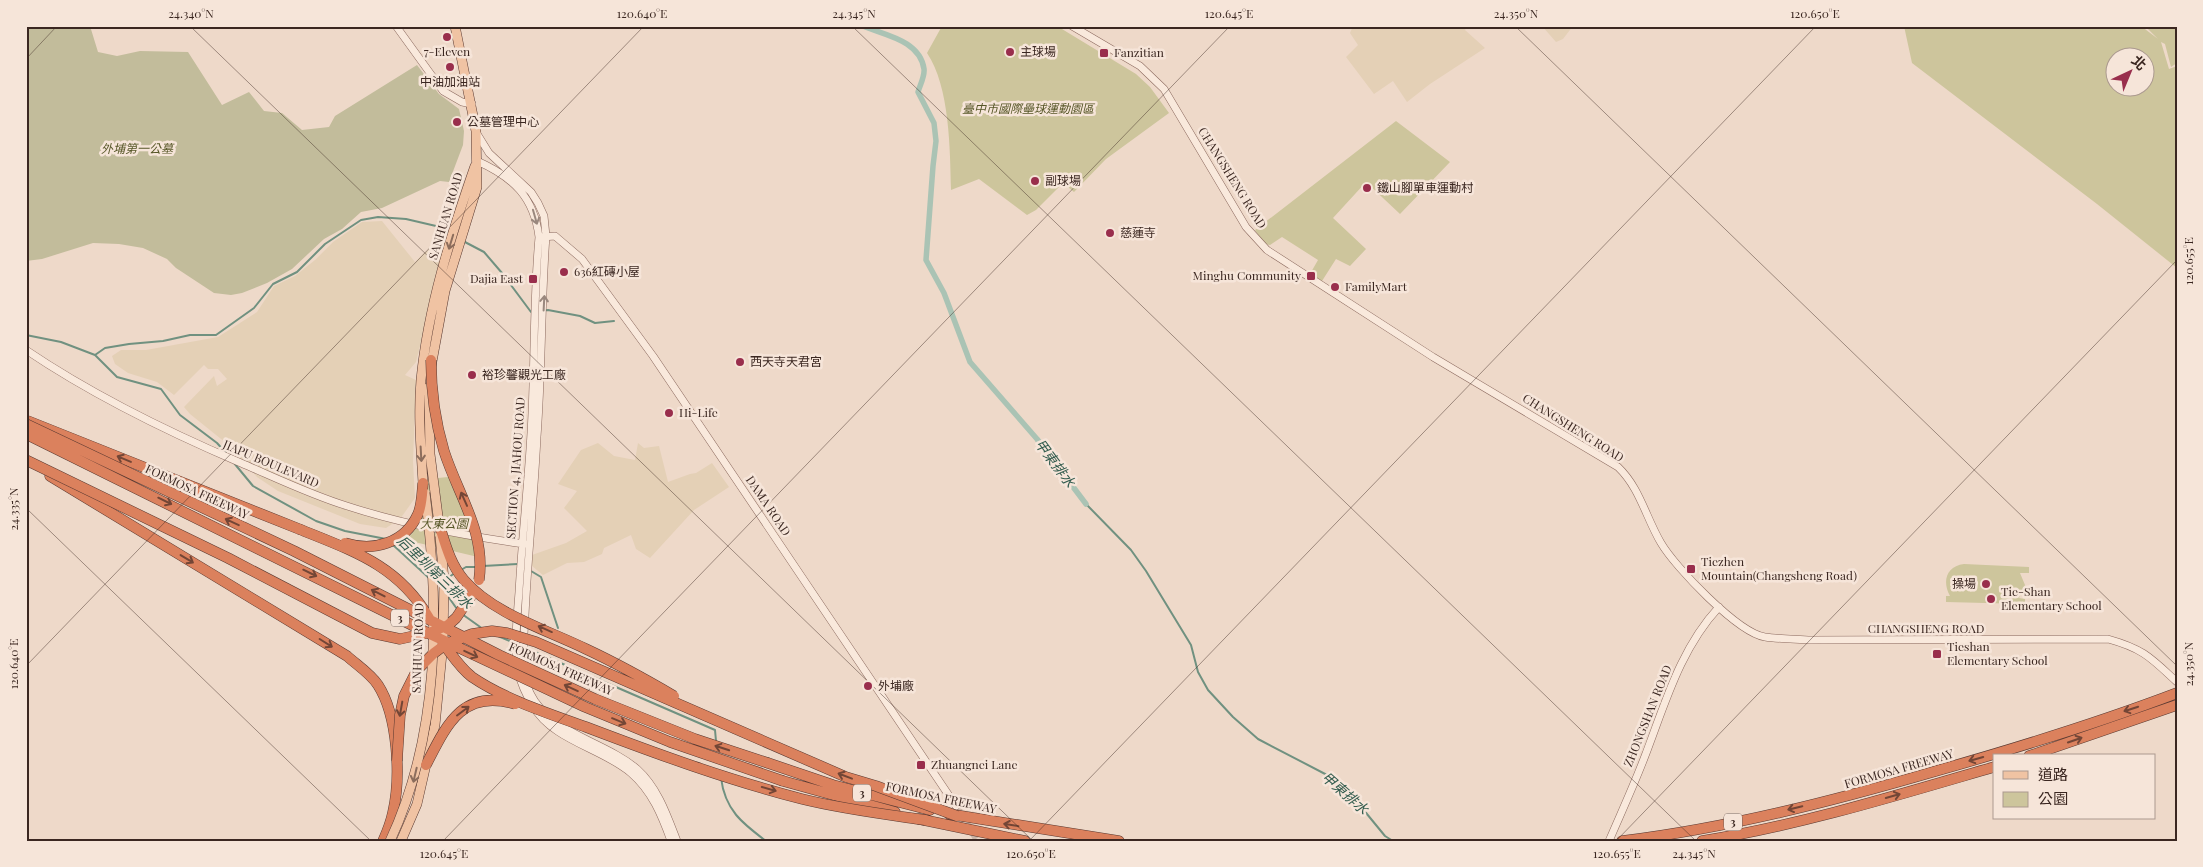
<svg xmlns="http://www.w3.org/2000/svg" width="2203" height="867" viewBox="0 0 2203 867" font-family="'Playfair Display','Noto Sans TC',serif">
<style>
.farmland{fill:#e4d0b6}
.green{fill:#cdc59c;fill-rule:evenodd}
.cemetery{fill:#c2bc9b}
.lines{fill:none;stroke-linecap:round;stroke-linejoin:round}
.stream{stroke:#709180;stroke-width:2}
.canal{stroke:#aac3b4;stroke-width:5.5}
.minor-tunnel{stroke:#cab5a7;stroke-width:7;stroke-dasharray:7 3.5;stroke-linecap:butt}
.minor-casing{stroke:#8b695e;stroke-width:8}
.major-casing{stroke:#593931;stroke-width:10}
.highway-casing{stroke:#593931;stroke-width:11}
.minor{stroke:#f9e9dc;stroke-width:7}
.major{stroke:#f0c3a3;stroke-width:9}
.highway{stroke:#db815d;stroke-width:10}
.major-bridge-casing{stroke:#593931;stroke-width:10;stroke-linecap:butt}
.highway-bridge-casing{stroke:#593931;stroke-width:11;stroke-linecap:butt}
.major-bridge{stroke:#f0c3a3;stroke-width:9}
.highway-bridge{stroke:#db815d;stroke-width:10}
.oneway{stroke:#9a887e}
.oneway2{stroke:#8c6d5c}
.oneway3{stroke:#734636}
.ticks{fill:none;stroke:#3b2721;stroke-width:1;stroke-opacity:0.45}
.poi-dot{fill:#992e4c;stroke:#f6e5d9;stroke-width:2}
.labels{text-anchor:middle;stroke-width:5;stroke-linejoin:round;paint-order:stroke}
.shield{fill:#f6e5d9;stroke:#736058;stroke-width:1}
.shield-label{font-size:11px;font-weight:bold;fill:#3b2721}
.poi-label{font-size:12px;fill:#3b2721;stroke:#f6e5d9;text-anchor:start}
.park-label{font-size:12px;font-style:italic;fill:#575728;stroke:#f6e5d9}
.street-label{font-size:12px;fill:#3b2721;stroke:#f6e5d9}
.water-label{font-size:14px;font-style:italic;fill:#315b4d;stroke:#f6e5d9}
.neatline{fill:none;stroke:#3b2721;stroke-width:2}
.ticks-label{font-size:12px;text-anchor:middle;fill:#3b2721}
</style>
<rect width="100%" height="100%" fill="#eed9c9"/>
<path class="farmland" d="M1353,26H1467L1465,30L1485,48L1430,84L1407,102L1393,81L1374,94L1346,57L1358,45L1350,33Z
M1542,26H1573L1563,39L1556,42Z
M382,221L415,262L425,252L447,239L416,362L405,375L416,380L413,462L415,498L400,519L386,528L360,524L278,491L257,477L231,447L190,414L184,407L214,376L217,386L227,379L218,369H208L204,365L174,395L157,382L128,373L115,364L112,356L121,350H146L218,337L257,312L274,286L295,276L315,260L333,242L362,222Z
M598,443L614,456L635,460L638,443L644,448L659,446L668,482L690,474L696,473L712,463L729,487L694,510L650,558L636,549L631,535L604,548L602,554L584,562L567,563L543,575L532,566V555L566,543L587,531L564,508L577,491L558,484L581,450Z"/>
<path class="green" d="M942,26H1057L1136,74L1150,87L1169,113L1106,159L1074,192L1063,183L1036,210L1027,215L979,179L951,190C950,150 950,87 927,53Z
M1904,26H2141L2158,39L2145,26H2177V63L2171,67L2165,44L2161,42L2169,69L2177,66V268L2097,204L1912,63ZM2116,58H2146V88H2116Z
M1396,121L1450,162L1400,214L1366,182L1333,218L1366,249L1350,266L1336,259L1322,281L1310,274L1318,260L1282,237L1270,245L1264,244L1255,230Z
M448,477L469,520L478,557L406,540C423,524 424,501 428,479Z
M1964,564L2029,567V573H2020L2025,585L2019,598L2025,599V604L1946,602V596H1950C1942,582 1946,566 1964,564Z"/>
<path class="cemetery" d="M26,26H90L98,52L117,56L140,51L188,52L222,105L249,92L264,111L282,113L302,130L329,127L335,116L417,65L439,94L459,109L464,131L463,145L449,182L440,181L382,208L361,212L342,229L324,239L292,269L267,283L242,293L231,295L214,293L176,268L167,259L143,248L119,244L93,243L42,259L26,261Z"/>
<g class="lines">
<path class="stream" d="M463,241L484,252L502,273L531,312L548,310L580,316L595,323L614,321
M26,335L61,342L95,355L117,377L161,389L180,415L217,443L226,453
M95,355L105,348L129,344L163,341L190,335H216L254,308L273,284L297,272L325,244L361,220L378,217L406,219L436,226L450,234
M234,463L253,486L316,521L345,531L386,539
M1086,504L1131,550L1146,571L1191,645L1198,672L1208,690L1233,717L1258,739L1329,776L1353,797L1385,836L1393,841
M392,544L429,578
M483,566L518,564
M461,570L466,567H476
M531,571L541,577L558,628
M446,579L455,573
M447,595L457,609
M462,614L483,629
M498,636L514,643
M526,648L715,730L716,741
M721,778C725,810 742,823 766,841"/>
<path class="canal" d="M863,26C884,35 920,40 924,69C925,76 920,85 918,92L934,123L936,141L933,166L926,260L944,293L970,362L1037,439L1086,504"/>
<path class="minor-tunnel" d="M956,806L978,841"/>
<g class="minor-casing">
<path id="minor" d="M396,26L443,91L462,102L472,104
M1072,26L1140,66L1164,89L1246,227L1267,250L1433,357L1618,467C1640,488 1646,518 1661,543C1675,567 1738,633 1765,637C1778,639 1797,639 1811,640L2108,639C2144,649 2151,658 2177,682
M476,132L489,153L531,192L538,203L544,216L546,236C541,303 542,370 537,437C534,496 528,555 525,615C524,639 520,671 530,693C549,733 606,742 637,769C658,788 667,815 677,841
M477,161C513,177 534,197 539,237C533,302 535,368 531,433C528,486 522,539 519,592C517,618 514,645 518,671C521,684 526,695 533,706C553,741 602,748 631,773C652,791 662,816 671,841
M542,237L555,236L582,259L653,356L956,806
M26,350C94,396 166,431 241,463C276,478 311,495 347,506C405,525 465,536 525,544
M1609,841C1621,813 1634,785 1645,756C1665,704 1680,649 1719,607"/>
</g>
<g class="major-casing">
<path id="major" d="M431,367L445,291L477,187L476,131L455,26
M429,387L430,454L439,524
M423,483C421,449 418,414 421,380C428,307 451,235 475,166
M401,841L417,804L435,725L443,643"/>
</g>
<g class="highway-casing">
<path id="highway" d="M28,421L299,529
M50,476L347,656C357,665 371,674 378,685C398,716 401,777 393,812C391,822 387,832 383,841
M2029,756L2177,705
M768,763L833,785L930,810
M783,781L895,812
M949,814L1119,841
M919,819L1025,841
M1622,841C1728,828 1833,801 1936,771C2017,748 2098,723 2177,693
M1702,841C1801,825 1898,795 1994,767"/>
</g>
<use href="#minor" class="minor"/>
<use href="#major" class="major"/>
<use href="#highway" class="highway"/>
<g class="major-bridge-casing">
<path id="major-bridge" d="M440,536L444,580L443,643
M390,841C440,734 440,609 425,493"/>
</g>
<g class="highway-bridge-casing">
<path id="highway-bridge" d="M431,360C431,391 435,421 444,451C458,495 486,532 479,580
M26,424L294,551L499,655L595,699L695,739L768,763
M26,434L432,635L585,707L670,742L783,781
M26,460L228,558L372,633L400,639L432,632L448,625L456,618L471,596
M439,524C445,543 450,564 464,580C492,613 547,630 586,649C616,663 645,679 674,696
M299,529C353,551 398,565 429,618
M345,543C374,552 405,543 418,514C422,505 422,493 423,483
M443,643C452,655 460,668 472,677C504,699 550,714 586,727C657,754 728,780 802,799C842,809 883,814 925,820
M397,761L400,715L404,696L417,670L434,653L446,644L472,634L492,631L507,633L536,642L846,777L876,786L957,816
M426,765C446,726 462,688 515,704"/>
</g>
<use href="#major-bridge" class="major-bridge"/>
<use href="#highway-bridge" class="highway-bridge"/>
</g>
<defs><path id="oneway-shaft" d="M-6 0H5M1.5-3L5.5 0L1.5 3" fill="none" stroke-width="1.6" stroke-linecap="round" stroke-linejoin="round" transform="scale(1.25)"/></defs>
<g class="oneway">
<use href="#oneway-shaft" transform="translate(535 217) rotate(74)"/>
<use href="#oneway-shaft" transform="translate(544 303) rotate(-87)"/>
</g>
<g class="oneway2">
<use href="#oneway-shaft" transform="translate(451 242) rotate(107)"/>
<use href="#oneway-shaft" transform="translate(421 454) rotate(87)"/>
<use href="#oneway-shaft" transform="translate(415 775) rotate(103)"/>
</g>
<g class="oneway3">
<use href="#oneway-shaft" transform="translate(124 459) rotate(-157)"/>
<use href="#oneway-shaft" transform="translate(464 499) rotate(-114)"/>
<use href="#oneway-shaft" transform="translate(165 501) rotate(26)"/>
<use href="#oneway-shaft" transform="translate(232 522) rotate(-155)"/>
<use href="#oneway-shaft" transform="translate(187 559) rotate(31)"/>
<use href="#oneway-shaft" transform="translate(310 573) rotate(26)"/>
<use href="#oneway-shaft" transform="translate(378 593) rotate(-153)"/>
<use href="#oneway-shaft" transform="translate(545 629) rotate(-156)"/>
<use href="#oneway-shaft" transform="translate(326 643) rotate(32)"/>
<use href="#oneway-shaft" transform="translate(471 654) rotate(25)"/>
<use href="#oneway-shaft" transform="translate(571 688) rotate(-155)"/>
<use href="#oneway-shaft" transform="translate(401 709) rotate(100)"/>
<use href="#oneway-shaft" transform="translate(2131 709) rotate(162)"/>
<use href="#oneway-shaft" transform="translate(463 711) rotate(-37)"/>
<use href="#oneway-shaft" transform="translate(619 721) rotate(22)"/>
<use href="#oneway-shaft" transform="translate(2075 740) rotate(-19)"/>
<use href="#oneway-shaft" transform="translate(722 748) rotate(-162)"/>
<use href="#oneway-shaft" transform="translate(1976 759) rotate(164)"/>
<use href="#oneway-shaft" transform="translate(845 776) rotate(-159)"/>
<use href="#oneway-shaft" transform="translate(769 789) rotate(16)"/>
<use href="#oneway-shaft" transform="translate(1893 796) rotate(-16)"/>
<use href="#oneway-shaft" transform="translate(1795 808) rotate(167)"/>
<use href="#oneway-shaft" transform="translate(1011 825) rotate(-171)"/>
</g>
<path class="ticks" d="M190,26L1033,841M852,26L1696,841M1515,26L2177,666M26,59L57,26M26,508L371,841M26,666L644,26M443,841L1230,26M1029,841L1816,26M1616,841L2177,260"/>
<g class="poi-dot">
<circle cx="447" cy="37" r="5"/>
<circle cx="1010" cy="52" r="5"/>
<rect x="1099" y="48" width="10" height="10" rx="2.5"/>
<circle cx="450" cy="67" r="5"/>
<circle cx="457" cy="122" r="5"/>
<circle cx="1035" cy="181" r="5"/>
<circle cx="1367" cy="188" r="5"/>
<circle cx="1110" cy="233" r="5"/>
<circle cx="564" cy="272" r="5"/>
<rect x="1306" y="271" width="10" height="10" rx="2.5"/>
<rect x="528" y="274" width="10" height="10" rx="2.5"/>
<circle cx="1335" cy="287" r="5"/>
<circle cx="740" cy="362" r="5"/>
<circle cx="472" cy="375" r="5"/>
<circle cx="669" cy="413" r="5"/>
<rect x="1686" y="564" width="10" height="10" rx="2.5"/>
<circle cx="1986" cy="584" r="5"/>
<circle cx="1991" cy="599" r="5"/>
<rect x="1932" y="649" width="10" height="10" rx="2.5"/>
<circle cx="868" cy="686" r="5"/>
<rect x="916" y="760" width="10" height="10" rx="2.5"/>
</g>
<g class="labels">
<g class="shield">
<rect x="391" y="609.5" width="18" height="17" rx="4"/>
<rect x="853" y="784.5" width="18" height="17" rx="4"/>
<rect x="1724" y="813.5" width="18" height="17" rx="4"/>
</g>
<g class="shield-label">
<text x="400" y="622">3</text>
<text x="862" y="797">3</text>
<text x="1733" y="826">3</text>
</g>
<g class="poi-label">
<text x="447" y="56" text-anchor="middle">7-Eleven</text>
<text x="1020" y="56">主球場</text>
<text x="1114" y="57">Fanzitian</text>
<text x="450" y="86" text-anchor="middle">中油加油站</text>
<text x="467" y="126">公墓管理中心</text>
<text x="1045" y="185">副球場</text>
<text x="1377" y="192">鐵山腳單車運動村</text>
<text x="1120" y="237">慈蓮寺</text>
<text x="574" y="276">636紅磚小屋</text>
<text x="1301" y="280" text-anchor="end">Minghu Community</text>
<text x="523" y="283" text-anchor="end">Dajia East</text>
<text x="1345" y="291">FamilyMart</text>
<text x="750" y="366">西天寺天君宮</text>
<text x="482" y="379">裕珍馨觀光工廠</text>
<text x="679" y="417">Hi-Life</text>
<text x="1701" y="566">Tiezhen<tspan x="1701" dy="14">Mountain(Changsheng Road)</tspan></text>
<text x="1976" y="588" text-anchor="end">操場</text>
<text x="2001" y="596">Tie-Shan<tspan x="2001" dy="14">Elementary School</tspan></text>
<text x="1947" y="651">Tieshan<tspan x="1947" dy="14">Elementary School</tspan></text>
<text x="878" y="690">外埔廠</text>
<text x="931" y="769">Zhuangnei Lane</text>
</g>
<g class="park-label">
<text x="1028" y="113">臺中市國際壘球運動園區</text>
<text x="137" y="153">外埔第一公墓</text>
<text x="444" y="528">大東公園</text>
</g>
<g class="street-label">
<text transform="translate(1232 178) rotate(58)" y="4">CHANGSHENG ROAD</text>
<text transform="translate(446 216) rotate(-73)" y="4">SANHUAN ROAD</text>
<text transform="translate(1573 428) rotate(32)" y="4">CHANGSHENG ROAD</text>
<text transform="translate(271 464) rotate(23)" y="4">JIAPU BOULEVARD</text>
<text transform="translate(516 468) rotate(-86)" y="4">SECTION 4, JIAHOU ROAD</text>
<text transform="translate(197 492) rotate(25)" y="4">FORMOSA FREEWAY</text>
<text transform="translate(768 506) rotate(56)" y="4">DAMA ROAD</text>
<text x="1926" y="633">CHANGSHENG ROAD</text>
<text transform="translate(418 648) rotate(-88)" y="4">SANHUAN ROAD</text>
<text transform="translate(561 669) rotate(24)" y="4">FORMOSA FREEWAY</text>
<text transform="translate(1648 716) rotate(-68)" y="4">ZHONGSHAN ROAD</text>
<text transform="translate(1899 769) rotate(-16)" y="4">FORMOSA FREEWAY</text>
<text transform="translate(941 798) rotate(12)" y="4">FORMOSA FREEWAY</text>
</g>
<g class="water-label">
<text transform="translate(1055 463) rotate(53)" y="5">甲東排水</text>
<text transform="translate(435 572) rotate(44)" y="5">后里圳第三排水</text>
<text transform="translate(1345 793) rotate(41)" y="5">甲東排水</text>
</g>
</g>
<rect width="2203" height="867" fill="none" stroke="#f6e5d9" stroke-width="55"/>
<rect x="1993" y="754" width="162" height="65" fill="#f6e5d9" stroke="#ab998f"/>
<rect x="2003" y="771" width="25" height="8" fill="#f0c3a3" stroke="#ab998f"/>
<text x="2038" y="780" font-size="15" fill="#3b2721">道路</text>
<rect x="2003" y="792" width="25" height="15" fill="#cdc59c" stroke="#ab998f"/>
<text x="2038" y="804" font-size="15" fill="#3b2721">公園</text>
<g transform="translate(2130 72) rotate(44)"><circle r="24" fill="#f6e5d9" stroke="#ab998f"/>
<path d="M0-4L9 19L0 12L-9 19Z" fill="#992e4c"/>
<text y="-8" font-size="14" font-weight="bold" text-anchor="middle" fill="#3b2721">北</text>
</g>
<rect x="28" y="28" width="2148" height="812" class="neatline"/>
<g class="ticks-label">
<text x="191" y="18">24.340°N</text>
<text x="642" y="18">120.640°E</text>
<text x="854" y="18">24.345°N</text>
<text x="1229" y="18">120.645°E</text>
<text x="1516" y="18">24.350°N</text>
<text x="1815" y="18">120.650°E</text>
<text transform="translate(2189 261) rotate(-90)" y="4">120.655°E</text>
<text transform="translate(14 509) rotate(-90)" y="4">24.335°N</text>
<text transform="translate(14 664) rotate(-90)" y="4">120.640°E</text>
<text transform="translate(2189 664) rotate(-90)" y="4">24.350°N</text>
<text x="444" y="858">120.645°E</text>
<text x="1031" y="858">120.650°E</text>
<text x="1617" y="858">120.655°E</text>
<text x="1694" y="858">24.345°N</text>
</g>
</svg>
